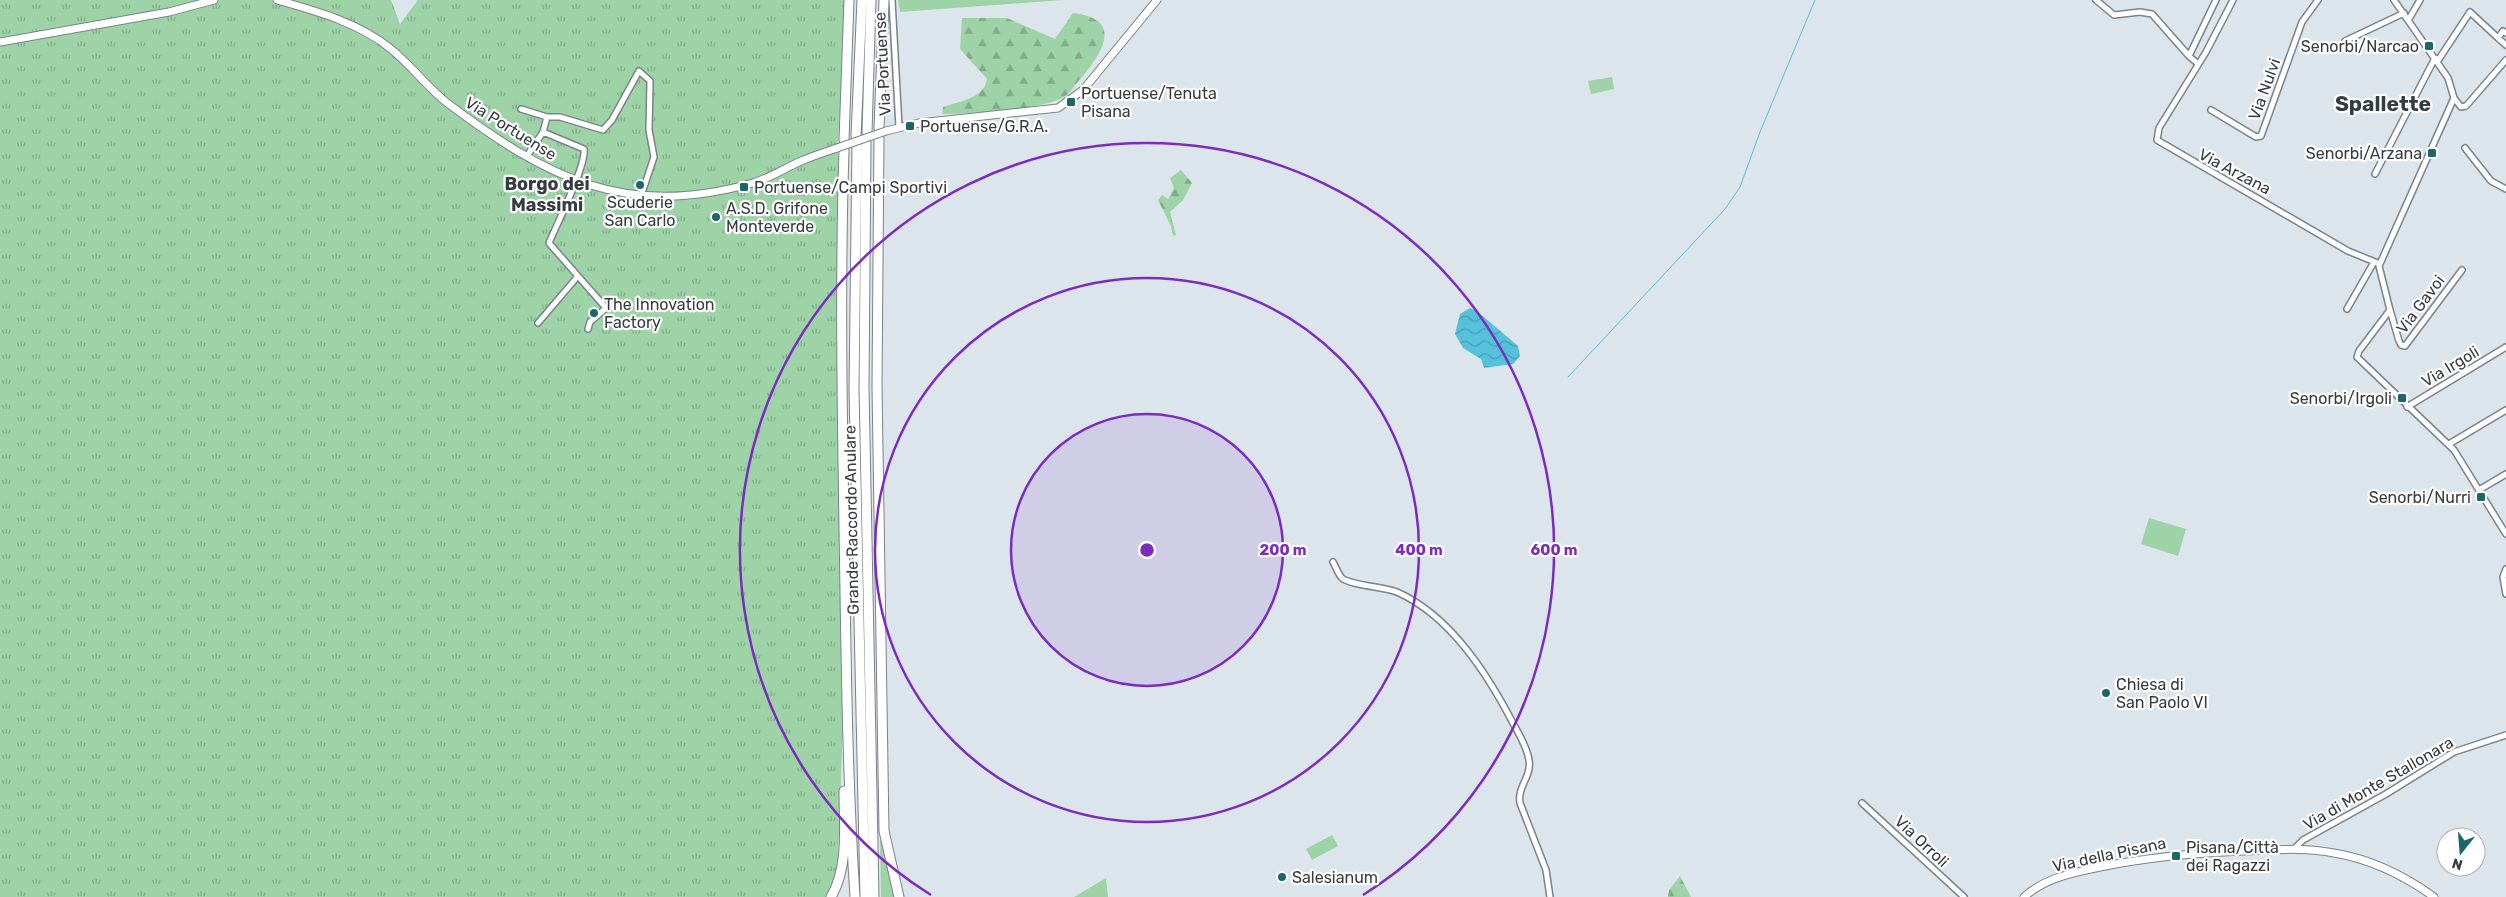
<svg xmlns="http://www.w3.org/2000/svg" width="2506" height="897" viewBox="0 0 2506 897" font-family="Rubik,sans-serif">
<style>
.green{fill:#9dd3a6}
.forest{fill:url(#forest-firs)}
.park{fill:url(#park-tufts)}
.water{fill:url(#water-waves)}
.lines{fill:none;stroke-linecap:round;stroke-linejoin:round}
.stream{stroke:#55c1da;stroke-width:1}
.minor-casing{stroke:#7b838a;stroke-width:8}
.secondary-casing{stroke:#7b838a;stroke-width:9}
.motorway-casing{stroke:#7b838a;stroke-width:11}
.minor{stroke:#fff;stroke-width:5}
.secondary{stroke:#fff;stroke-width:7}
.motorway{stroke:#fff;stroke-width:9}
.secondary-bridge-casing{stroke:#7b838a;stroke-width:9;stroke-linecap:butt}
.secondary-bridge{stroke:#fff;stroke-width:7}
.ring{fill:none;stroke:#7b2cbf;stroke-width:2.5}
.poi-dot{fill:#19666b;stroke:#fff;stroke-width:2}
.labels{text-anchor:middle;stroke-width:4.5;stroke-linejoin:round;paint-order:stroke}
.poi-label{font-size:16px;fill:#393c3f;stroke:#fff;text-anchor:start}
.street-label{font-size:16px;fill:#393c3f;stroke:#fff}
.neighbourhood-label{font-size:18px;font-weight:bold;fill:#343b41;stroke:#fff}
.district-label{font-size:21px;font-weight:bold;fill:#343b41;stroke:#fff}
.centre{fill:#7b2cbf;stroke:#fff;stroke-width:2.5}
.ring-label{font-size:15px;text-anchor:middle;font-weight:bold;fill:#7b2cbf;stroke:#fff;stroke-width:4.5;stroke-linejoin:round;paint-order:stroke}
</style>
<defs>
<pattern id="forest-firs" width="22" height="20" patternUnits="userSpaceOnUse" patternTransform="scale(1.25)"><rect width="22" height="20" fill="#9dd3a6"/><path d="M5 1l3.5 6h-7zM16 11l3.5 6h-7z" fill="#81ac89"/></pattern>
<pattern id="park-tufts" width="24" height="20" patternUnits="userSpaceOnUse" patternTransform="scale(1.25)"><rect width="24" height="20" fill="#9dd3a6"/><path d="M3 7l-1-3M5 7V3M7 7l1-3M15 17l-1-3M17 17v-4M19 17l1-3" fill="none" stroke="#81ac89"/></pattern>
<pattern id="water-waves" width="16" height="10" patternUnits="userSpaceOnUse" patternTransform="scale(1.25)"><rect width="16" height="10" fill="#55c1da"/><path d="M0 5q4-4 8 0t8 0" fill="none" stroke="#479eb2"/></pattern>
</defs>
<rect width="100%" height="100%" fill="#dce4ec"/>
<path class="green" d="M898,0H1063L900,12Z
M1612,77L1614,89L1591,94L1588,81Z
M2149,518L2186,529L2178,556L2141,544Z
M1332,835L1338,846L1312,860L1306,849Z
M880,838L896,897H881Z
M1106,878L1108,897H1074Z"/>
<path class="forest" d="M1073,13C1123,19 1104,51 1082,77C1076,83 1071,93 1064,97C1046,109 966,114 942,114L943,107C959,101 984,99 987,79L960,49L962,18H1007L1055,39Z
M1181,170L1192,183L1183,200L1170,212L1176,235L1173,236L1171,226L1158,200L1162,195L1168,199L1174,188L1170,178Z
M1680,876L1691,897H1668L1669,890Z"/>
<path class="park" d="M0,0H391L400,24L418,0H846L838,143V377L843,721L838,863L828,897H0Z"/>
<path class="water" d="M1470,308L1478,312L1518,346L1520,356L1513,364L1484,368L1481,359L1463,348L1455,334L1460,314Z"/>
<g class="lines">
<path class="stream" d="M1568,377L1725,209L1740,187L1760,132L1815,0"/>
<g class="minor-casing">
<path id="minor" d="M892,0L899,127
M2096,0L2114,15L2140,12L2152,14L2189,56
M2233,0L2206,52L2159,128L2157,140L2348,251L2380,264
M2394,0L2448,78L2454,98L2379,266L2390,310L2359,351L2357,357L2454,450L2506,534
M2409,19L2420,0
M2506,33L2503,31L2498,38L2506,45
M2345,41L2404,13
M2437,62L2470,12L2498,38
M2198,64L2189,56L2216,0
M2454,98L2461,107L2466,106L2506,60
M521,109L547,117
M2211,110L2256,137L2261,136L2302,22L2318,0
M2465,148L2491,181L2506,189
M527,156L543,132
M2375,174L2435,58
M2347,309L2374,262
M2390,310L2399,341L2401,345L2405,346L2462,270
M538,323L578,276
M588,329L590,322L606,308L549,243C556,226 587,164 584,149L543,132L547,117H560L603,130L612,120L639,71L650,81L649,130L654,157L641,196
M2407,407L2506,347
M2449,444L2506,410
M2479,490L2506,474
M1333,562C1336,567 1338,574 1342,578C1349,585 1385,587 1397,592C1451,616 1488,675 1514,725C1520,736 1527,747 1529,760C1532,776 1517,787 1520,803L1546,870L1550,897
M2506,569L2503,577L2506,594
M1862,803L1964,897
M2294,849L2303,840L2386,794L2454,752L2506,735"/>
</g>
<g class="secondary-casing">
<path id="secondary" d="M277,0C316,11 360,23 391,49C411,65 426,86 446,102C547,178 624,219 753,183C770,178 785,168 801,161C813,156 825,152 837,148
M0,42L169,12L214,0
M886,131L919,123L1058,108L1083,90L1157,0
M2024,897C2046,877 2073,873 2100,867C2149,857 2194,853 2243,851C2274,850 2304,847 2334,853C2370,859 2405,876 2434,897"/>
</g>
<g class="motorway-casing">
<path id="motorway" d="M879,128L884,0
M867,132L871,0
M856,136L862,0
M879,138L877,386L884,831L899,897
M844,140L849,0
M866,143L864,387L874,897
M857,146L854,389L865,897
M844,150C840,276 842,402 844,527C846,651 847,774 855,897
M831,897C849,867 844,825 844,791"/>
</g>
<use href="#minor" class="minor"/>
<use href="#secondary" class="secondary"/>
<use href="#motorway" class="motorway"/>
<g class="secondary-bridge-casing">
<path id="secondary-bridge" d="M837,148L886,131"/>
</g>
<use href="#secondary-bridge" class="secondary-bridge"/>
</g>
<circle cx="1147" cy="550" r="136" fill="#7b2cbf" fill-opacity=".12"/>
<g class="ring">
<circle cx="1147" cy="550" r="136"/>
<circle cx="1147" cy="550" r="272"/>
<path d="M931 895A407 407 0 1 1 1363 895"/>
</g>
<g class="poi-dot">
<rect x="2424" y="41" width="10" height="10" rx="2.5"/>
<rect x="1066" y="97" width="10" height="10" rx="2.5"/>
<rect x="905" y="121" width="10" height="10" rx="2.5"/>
<rect x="2427" y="148" width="10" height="10" rx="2.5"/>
<circle cx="640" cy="185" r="5"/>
<rect x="739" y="182" width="10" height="10" rx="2.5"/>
<circle cx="716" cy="217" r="5"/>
<circle cx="594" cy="313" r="5"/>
<rect x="2397" y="393" width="10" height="10" rx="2.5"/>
<rect x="2476" y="492" width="10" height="10" rx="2.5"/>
<circle cx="2106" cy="693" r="5"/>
<rect x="2171" y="851" width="10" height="10" rx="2.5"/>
<circle cx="1282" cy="877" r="5"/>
</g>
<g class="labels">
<g class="poi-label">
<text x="2419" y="52" text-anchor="end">Senorbi/Narcao</text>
<text x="1081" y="99">Portuense/Tenuta<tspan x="1081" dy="18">Pisana</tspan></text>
<text x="920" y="132">Portuense/G.R.A.</text>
<text x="2422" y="159" text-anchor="end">Senorbi/Arzana</text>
<text x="754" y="193">Portuense/Campi Sportivi</text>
<text x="640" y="208" text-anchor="middle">Scuderie<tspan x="640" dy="18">San Carlo</tspan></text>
<text x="726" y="214">A.S.D. Grifone<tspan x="726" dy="18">Monteverde</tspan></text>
<text x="604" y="310">The Innovation<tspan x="604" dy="18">Factory</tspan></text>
<text x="2392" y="404" text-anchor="end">Senorbi/Irgoli</text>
<text x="2471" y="503" text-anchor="end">Senorbi/Nurri</text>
<text x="2116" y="690">Chiesa di<tspan x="2116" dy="18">San Paolo VI</tspan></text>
<text x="2186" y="853">Pisana/Città<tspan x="2186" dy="18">dei Ragazzi</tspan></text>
<text x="1292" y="883">Salesianum</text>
</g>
<g class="street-label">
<text transform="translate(882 64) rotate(-93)" y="6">Via Portuense</text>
<text transform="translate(2264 89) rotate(-70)" y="6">Via Nulvi</text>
<text transform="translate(511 128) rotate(32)" y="6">Via Portuense</text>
<text transform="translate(2235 171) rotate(28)" y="6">Via Arzana</text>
<text transform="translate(2420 304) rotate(-53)" y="6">Via Gavoi</text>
<text transform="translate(2450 366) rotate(-31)" y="6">Via Irgoli</text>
<text transform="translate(851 520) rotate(-91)" y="6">Grande Raccordo Anulare</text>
<text transform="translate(2378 783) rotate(-30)" y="6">Via di Monte Stallonara</text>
<text transform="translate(1922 841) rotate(43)" y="6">Via Orroli</text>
<text transform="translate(2109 854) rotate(-12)" y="6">Via della Pisana</text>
</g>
<g class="neighbourhood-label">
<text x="547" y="190">Borgo dei<tspan x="547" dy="21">Massimi</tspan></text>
</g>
<g class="district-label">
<text x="2383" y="111">Spallette</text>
</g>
</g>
<circle cx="1147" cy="550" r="8" class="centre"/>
<g class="ring-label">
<text x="1283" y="555">200 m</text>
<text x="1419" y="555">400 m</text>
<text x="1554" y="555">600 m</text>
</g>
<g transform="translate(2461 852) rotate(197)"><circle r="24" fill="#ffffff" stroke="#b0b1b2"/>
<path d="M0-4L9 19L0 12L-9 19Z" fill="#19666b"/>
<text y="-8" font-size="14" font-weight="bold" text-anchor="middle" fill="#393c3f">N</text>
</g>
</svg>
